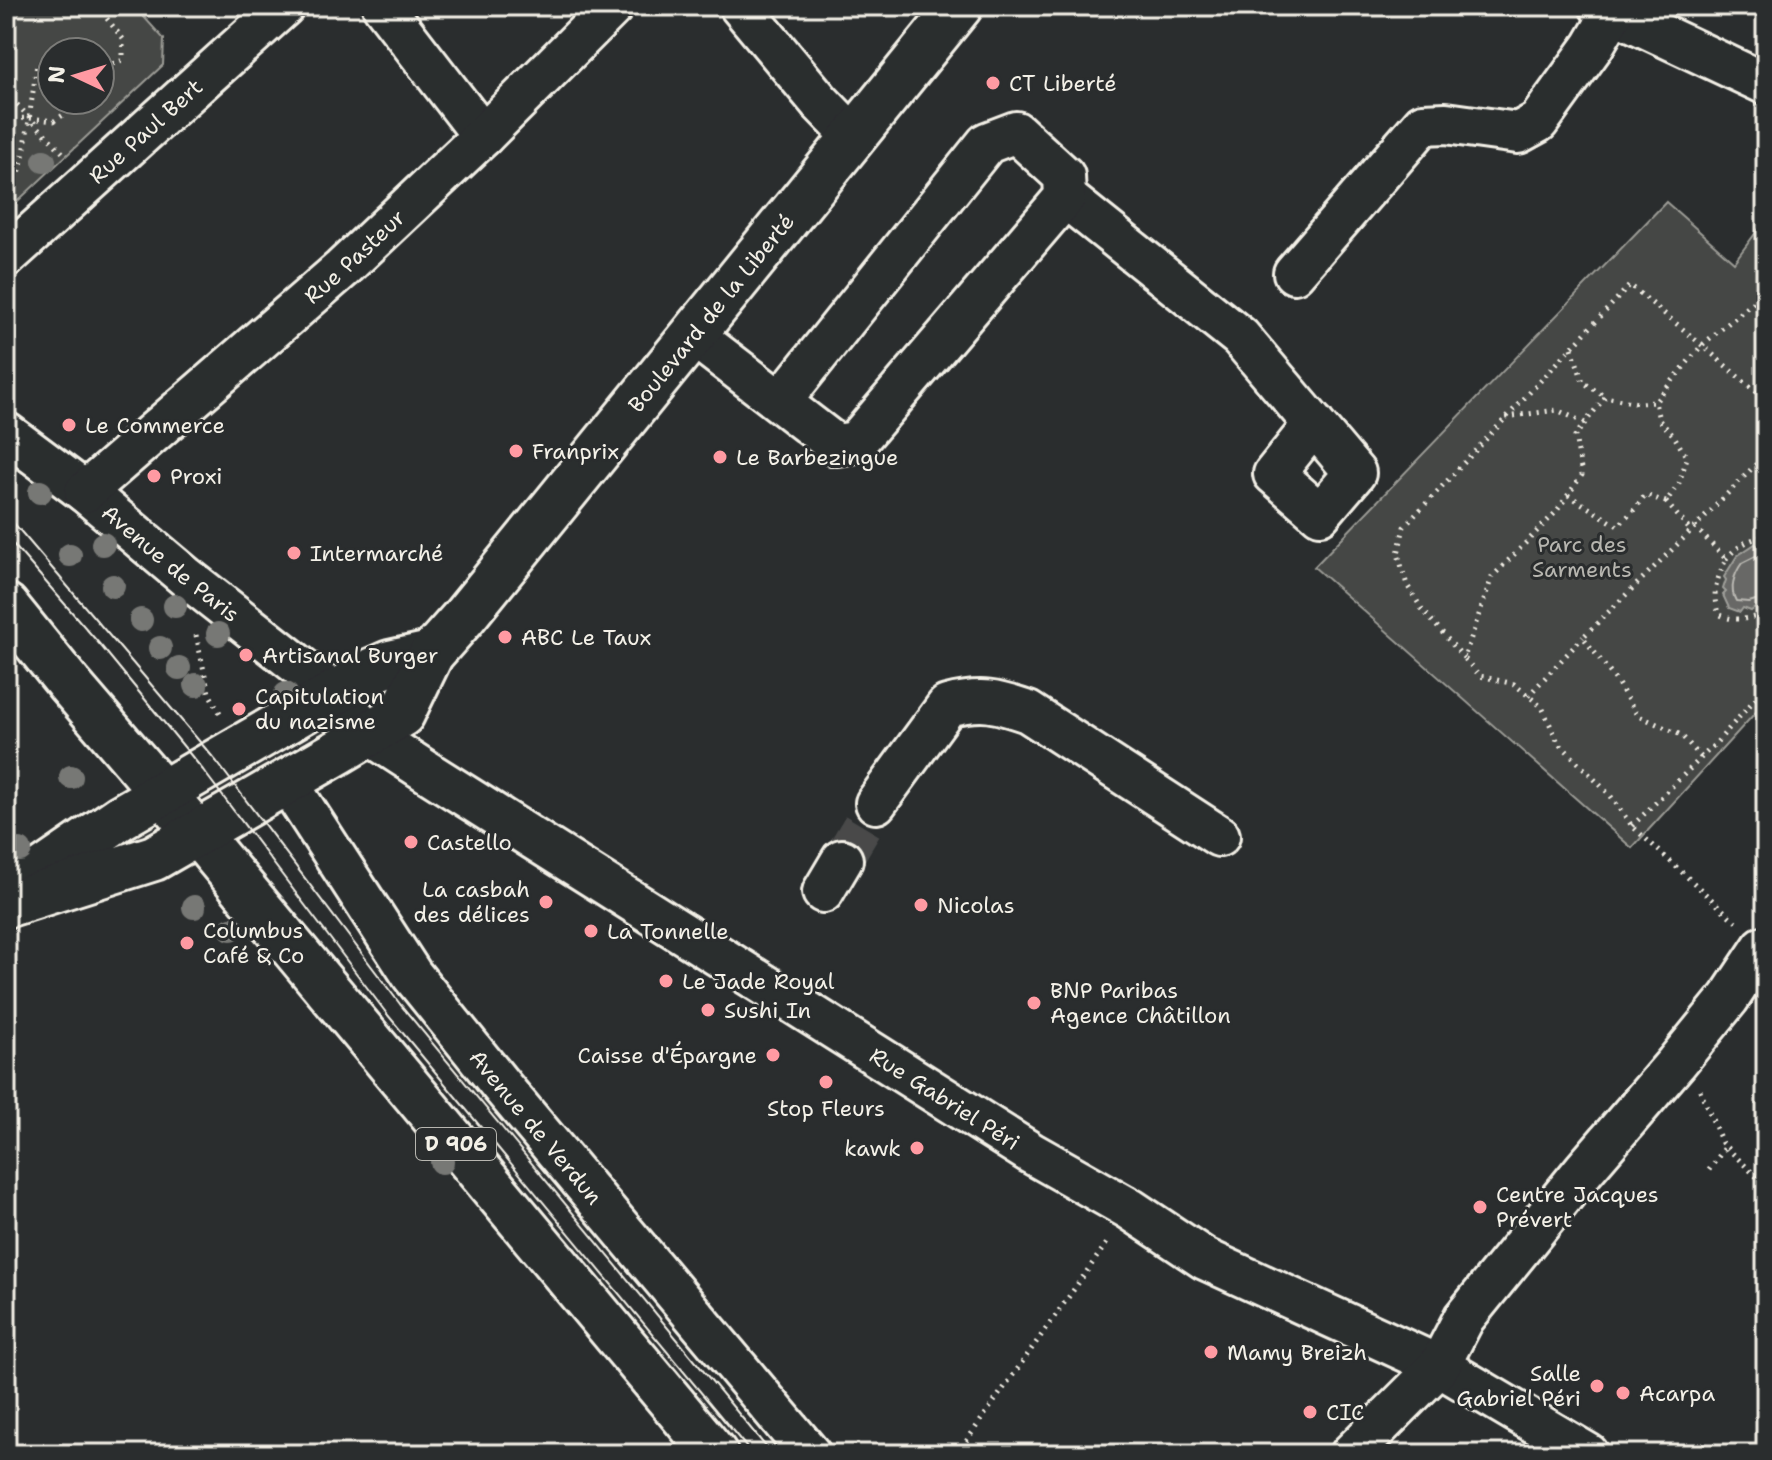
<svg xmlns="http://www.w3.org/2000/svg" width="1772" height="1460" viewBox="0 0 1772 1460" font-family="'Shantell Sans',sans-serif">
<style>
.park{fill:#444645;stroke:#9c9c96;stroke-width:2;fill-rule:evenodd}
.water{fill:#676866;stroke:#9f9f9a;stroke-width:2}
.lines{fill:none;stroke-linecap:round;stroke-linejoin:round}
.shore{stroke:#bcbab4;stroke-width:2}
.minor-tunnel{stroke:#484a4a;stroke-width:40;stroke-dasharray:40 20;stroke-linecap:butt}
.minor-casing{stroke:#f4f1e8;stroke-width:46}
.major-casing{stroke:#f4f1e8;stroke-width:50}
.path{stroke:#f4f1e8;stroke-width:5;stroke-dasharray:2 6;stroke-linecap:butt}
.minor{stroke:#2a2d2e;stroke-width:40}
.major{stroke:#2a2d2e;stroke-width:44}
.tram{stroke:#f4f1e8;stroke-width:2}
.tree{fill:#777875}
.poi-dot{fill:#ff9aa2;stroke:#2a2d2e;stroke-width:3}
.labels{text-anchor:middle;stroke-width:6;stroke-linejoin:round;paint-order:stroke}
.shield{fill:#2a2d2e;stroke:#b7b6b0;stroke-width:2}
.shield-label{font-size:20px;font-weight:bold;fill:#f4f1e8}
.poi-label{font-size:22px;fill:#f4f1e8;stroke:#2a2d2e;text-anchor:start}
.street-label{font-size:22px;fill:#f4f1e8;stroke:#2a2d2e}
.park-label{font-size:22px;fill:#b6b5af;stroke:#2a2d2e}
</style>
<rect width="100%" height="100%" fill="#2a2d2e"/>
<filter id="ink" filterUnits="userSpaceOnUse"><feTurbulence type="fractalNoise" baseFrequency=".0125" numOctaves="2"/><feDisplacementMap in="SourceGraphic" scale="16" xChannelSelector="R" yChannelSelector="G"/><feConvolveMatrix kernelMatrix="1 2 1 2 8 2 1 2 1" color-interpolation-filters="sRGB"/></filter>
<g filter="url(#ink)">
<path class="park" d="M6,6H134L164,39L163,65L6,212ZM52,52H100V100H52Z
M1666,202L1734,262L1766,219V701L1632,848L1314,567Z"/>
<path class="water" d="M1763,543H1766V604L1757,610L1755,608L1751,611L1743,608L1740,612L1729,608L1723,595L1726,592L1723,589L1726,580L1724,577L1737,556L1755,544L1758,546Z"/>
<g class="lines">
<path class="shore" d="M1766,551L1742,563C1734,574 1729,589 1736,601L1749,602L1766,597"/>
<path class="minor-tunnel" d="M842,860L876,803"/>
<g class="minor-casing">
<g id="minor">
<path d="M383,6L483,136"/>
<path d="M740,6L820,102L854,137"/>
<path d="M1600,6L1766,84"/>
<path d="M1065,197L1240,337L1355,473L1320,514L1274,474L1314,424"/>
<path id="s1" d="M6,257L284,6"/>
<path d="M1294,273L1423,124L1446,123L1518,133L1538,122L1593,46L1613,12"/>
<path d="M693,335L836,445L856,442L1065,197L1064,176L1016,132L987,143L780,402"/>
<path id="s2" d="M6,433L85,492L186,577L335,694L369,734L429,773L1031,1153L1130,1209L1205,1259L1439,1366L1588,1454"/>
<path id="s3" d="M85,492L342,269L483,136L613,6"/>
<path id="s4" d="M287,782L412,975L503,1088L810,1454"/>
<path d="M876,803L947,706C982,697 996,701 1028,712L1219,836"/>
<path d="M823,892L842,860"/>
<path d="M1351,1454L1439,1366L1464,1318L1584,1170L1676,1063L1729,998L1763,947"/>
</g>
</g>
<g class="major-casing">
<g id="major">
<path d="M6,606L69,684L197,833L715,1454"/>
<path d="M21,886L121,817L374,670L390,663L431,654"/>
<path id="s5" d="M6,905L154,858L340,751L402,714L431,654L463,618L960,6"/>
</g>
</g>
<path class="path" d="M97,6L123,39V60L106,66L100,72
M6,93L66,156
M6,119L29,118L54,121L80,104L81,100
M6,181L20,170L25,147L37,64
M1572,348L1583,382L1605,397
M1506,417L1557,410L1585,423
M1568,495L1618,526L1635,509L1645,495L1666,502L1679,483L1687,458L1674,436L1659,420L1655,402
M1666,502L1690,530
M1695,527L1726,559C1718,577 1710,595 1719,614C1733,623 1750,618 1766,614
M1726,559C1737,546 1749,539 1766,536
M196,635L209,693L220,713
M1464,658L1422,609L1407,585L1398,554L1404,527L1630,285L1702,345L1766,401
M1528,696L1583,637
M1701,757L1681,735L1637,715L1617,682L1583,637L1695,527L1766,454
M1632,826L1716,743L1766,687
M1736,922L1632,826L1610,795L1558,742L1542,707L1514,684L1480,676L1464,658L1492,577L1556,512L1582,475L1575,436L1605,397L1638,403L1655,402L1702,345L1755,301L1766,289
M1700,1090L1722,1143L1766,1186
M1709,1170L1726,1146
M957,1454L1109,1240"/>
<use href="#minor" class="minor"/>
<use href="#major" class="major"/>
<path class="tram" d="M6,514L217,762L400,1004L772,1454
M6,536L102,647L203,770L387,1014L752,1454"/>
</g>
<g class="tree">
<circle cx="44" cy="161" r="12"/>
<circle cx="40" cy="492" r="12"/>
<circle cx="103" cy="544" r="12"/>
<circle cx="70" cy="555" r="12"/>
<circle cx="113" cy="586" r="12"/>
<circle cx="175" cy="606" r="12"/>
<circle cx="141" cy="620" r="12"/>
<circle cx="218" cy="634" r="12"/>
<circle cx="160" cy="648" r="12"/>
<circle cx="179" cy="668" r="12"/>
<circle cx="196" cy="685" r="12"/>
<circle cx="286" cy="694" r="12"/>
<circle cx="71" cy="777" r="12"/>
<circle cx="20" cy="850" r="12"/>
<circle cx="194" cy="907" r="12"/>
<circle cx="231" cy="929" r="12"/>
<circle cx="442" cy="1162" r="12"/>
</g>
</g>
<g class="poi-dot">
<circle cx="993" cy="83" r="8"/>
<circle cx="69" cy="425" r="8"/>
<circle cx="516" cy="451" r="8"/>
<circle cx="720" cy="457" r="8"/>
<circle cx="154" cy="476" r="8"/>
<circle cx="294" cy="553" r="8"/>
<circle cx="505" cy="637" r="8"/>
<circle cx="246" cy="655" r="8"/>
<circle cx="239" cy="709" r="8"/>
<circle cx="411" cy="842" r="8"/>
<circle cx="546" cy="902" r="8"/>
<circle cx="921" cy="905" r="8"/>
<circle cx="591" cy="931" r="8"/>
<circle cx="187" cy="943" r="8"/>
<circle cx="666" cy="981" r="8"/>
<circle cx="1034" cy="1003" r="8"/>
<circle cx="708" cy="1010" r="8"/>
<circle cx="773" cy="1055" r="8"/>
<circle cx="826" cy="1082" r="8"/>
<circle cx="917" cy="1148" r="8"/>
<circle cx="1480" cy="1207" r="8"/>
<circle cx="1211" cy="1352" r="8"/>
<circle cx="1597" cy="1386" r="8"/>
<circle cx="1623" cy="1393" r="8"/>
<circle cx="1310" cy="1412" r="8"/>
</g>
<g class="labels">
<rect class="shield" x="416" y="1128" width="80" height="32" rx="6"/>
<g class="shield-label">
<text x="456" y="1151">D 906</text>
</g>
<g class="poi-label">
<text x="1009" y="91">CT Liberté</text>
<text x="85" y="433">Le Commerce</text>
<text x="532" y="459">Franprix</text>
<text x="736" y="465">Le Barbezingue</text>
<text x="170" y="484">Proxi</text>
<text x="310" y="561">Intermarché</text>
<text x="521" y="645">ABC Le Taux</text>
<text x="262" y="663">Artisanal Burger</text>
<text x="255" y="704">Capitulation<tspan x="255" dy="25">du nazisme</tspan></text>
<text x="427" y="850">Castello</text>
<text x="530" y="897" text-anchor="end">La casbah<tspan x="530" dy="25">des délices</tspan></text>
<text x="937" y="913">Nicolas</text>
<text x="203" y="938">Columbus<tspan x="203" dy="25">Café &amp; Co</tspan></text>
<text x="607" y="939">La Tonnelle</text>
<text x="682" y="989">Le Jade Royal</text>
<text x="1050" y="998">BNP Paribas<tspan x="1050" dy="25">Agence Châtillon</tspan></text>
<text x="724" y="1018">Sushi In</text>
<text x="757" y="1063" text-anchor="end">Caisse d'Épargne</text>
<text x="826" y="1116" text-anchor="middle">Stop Fleurs</text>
<text x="901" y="1156" text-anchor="end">kawk</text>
<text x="1496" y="1202">Centre Jacques<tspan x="1496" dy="25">Prévert</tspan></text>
<text x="1227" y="1360">Mamy Breizh</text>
<text x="1581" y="1381" text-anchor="end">Salle<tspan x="1581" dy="25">Gabriel Péri</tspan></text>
<text x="1639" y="1401">Acarpa</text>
<text x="1326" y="1420">CIC</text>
</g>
<g class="street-label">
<text dy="8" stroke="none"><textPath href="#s1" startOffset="188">Rue Paul Bert</textPath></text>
<text dy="8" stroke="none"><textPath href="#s3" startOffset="358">Rue Pasteur</textPath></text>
<text dy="8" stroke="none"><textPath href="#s5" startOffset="950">Boulevard de la Liberté</textPath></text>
<text dy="8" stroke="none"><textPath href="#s2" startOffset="210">Avenue de Paris</textPath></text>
<text dy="8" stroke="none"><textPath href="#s2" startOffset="1154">Rue Gabriel Péri</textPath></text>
<text dy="8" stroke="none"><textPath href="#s4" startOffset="426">Avenue de Verdun</textPath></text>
</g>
<g class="park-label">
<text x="1582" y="552">Parc des<tspan x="1582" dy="25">Sarments</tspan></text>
</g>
</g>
<rect width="1772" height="1460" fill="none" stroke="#2a2d2e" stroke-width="32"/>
<rect x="16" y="16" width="1740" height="1428" fill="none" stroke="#f4f1e8" stroke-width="3" filter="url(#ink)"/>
<g transform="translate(76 76) rotate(274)"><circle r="38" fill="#2a2d2e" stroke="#7b7b78" stroke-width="2"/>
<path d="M0-6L14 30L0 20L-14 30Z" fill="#ff9aa2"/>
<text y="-12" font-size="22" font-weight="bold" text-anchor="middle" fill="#f4f1e8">N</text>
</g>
</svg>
